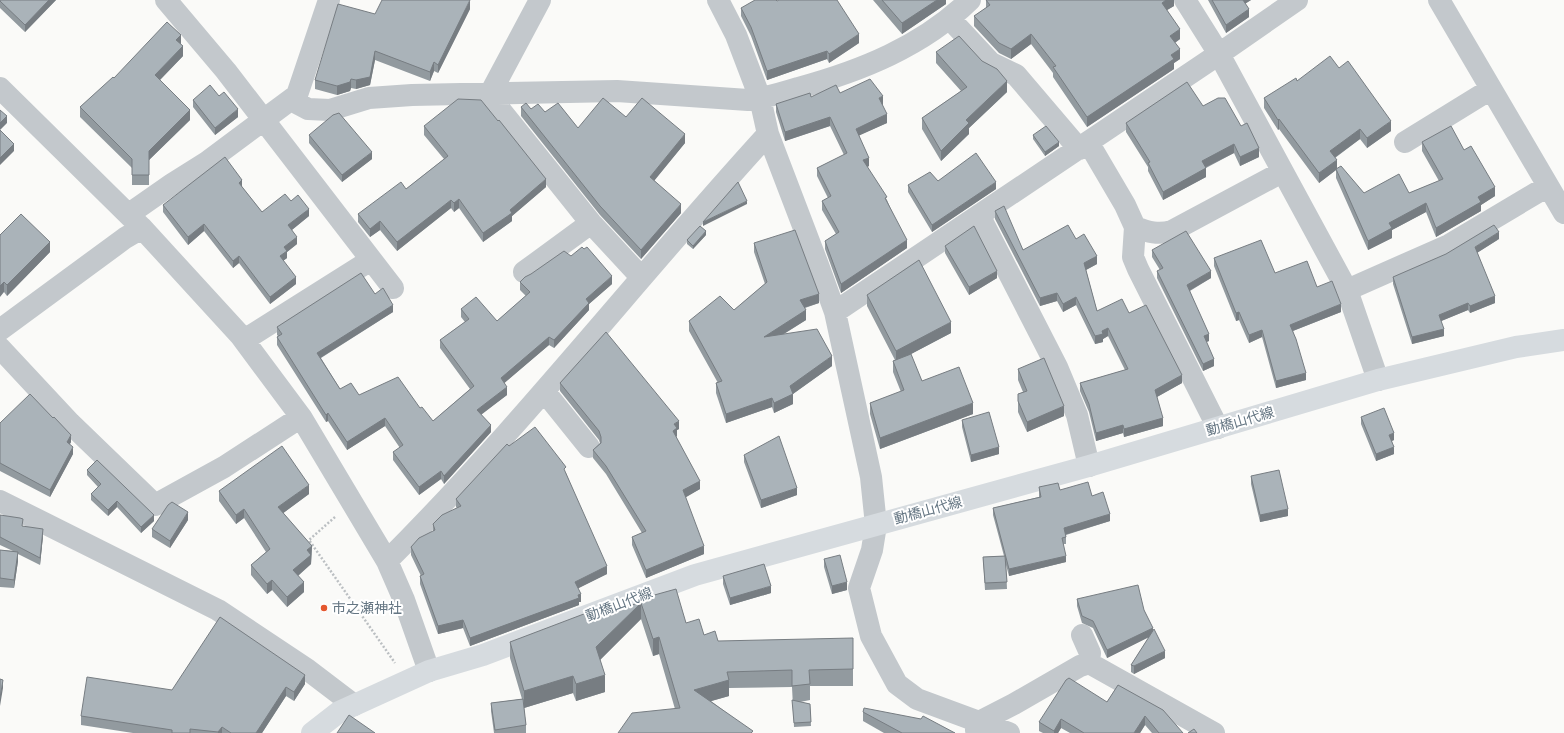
<svg xmlns="http://www.w3.org/2000/svg" width="1564" height="733" viewBox="0 0 1564 733" font-family="Figtree,'Noto Sans JP',sans-serif">
<style>
.lines{fill:none;stroke-linecap:round;stroke-linejoin:round}
.path{stroke:#bbbfc2;stroke-width:2.5;stroke-dasharray:2 2;stroke-linecap:butt}
.minor{stroke:#c3c8cc;stroke-width:22}
.major{stroke:#d6dbdf;stroke-width:22}
.wall{fill:#929a9f}
.shaded-wall{fill:#777d82}
.building{fill:#aab3b9;stroke:#777d82}
.poi-dot{fill:#e4572e;stroke:#fff;stroke-width:1.5}
.labels{text-anchor:middle;stroke-width:4;stroke-linejoin:round;paint-order:stroke}
.street-label{font-size:14px;fill:#657683;stroke:#fff}
.poi-label{font-size:14px;fill:#657683;stroke:#fff;text-anchor:start}
</style>
<rect width="100%" height="100%" fill="#fafaf8"/>
<g class="lines">
<path class="path" d="M335,517L309,540L395,663"/>
<path class="minor" d="M166,0L226,71L393,288
M718,0L736,35L760,98L768,134L818,265L835,312L871,477L876,525L872,550L859,588L871,636L897,684L917,699L1009,733
M1185,0L1219,54L1347,290L1378,380
M1439,0L1564,213
M950,19L991,63L1016,75L1079,149
M0,88L142,228L240,335L301,417L387,561L404,600L429,671
M490,94L498,107L591,223L641,277
M490,94L540,0
M291,100L308,109L330,110L369,98L412,95L617,91L748,100C765,98 782,93 798,88C861,71 923,46 970,0
M1088,142L1125,205L1135,227L1133,257L1138,269L1218,428
M1405,142L1491,89
M129,214L172,184L207,162L297,95L329,0
M979,215L1057,367L1077,415L1089,466
M1135,227C1148,232 1158,235 1172,231L1282,172
M524,272L591,223
M1347,290L1449,245L1548,186
M835,312L1219,54L1297,0
M0,330L125,238L142,228
M244,340L371,260
M0,348L70,423L155,505L224,467L301,417
M544,391L589,447
M0,501L218,610L308,670L354,705
M387,561C522,426 639,275 768,134
M1082,635L1090,653L1089,663
M976,730L979,722L1014,704L1080,666L1089,663L1214,733"/>
<path class="major" d="M312,733L339,712L429,671L483,655L695,575L1089,466L1378,380L1516,347L1564,340"/>
</g>
<path class="wall" d="M0,0H56L25,32L0,8Z
M873,0H946V4L902,34Z
M986,0H1174V6L1167,10L1180,39L1175,43L1180,59L1174,63V69L1087,127L1053,77V73L1031,44L1011,59L999,53L974,26V16L986,8Z
M1208,0H1251L1245,4L1249,17L1226,33Z
M777,1L859,43L829,63L827,59L767,80L751,36L741,16V8Z
M470,9L438,73L434,71L430,81L375,60L370,85L356,89L351,88L350,91L337,95L315,89V80L375,14Z
M181,44L183,56L160,80L190,120L149,160V185H132V168L80,117V107L114,78Z
M936,52L1007,92L969,128V134L941,161L922,129V118L961,91L936,63Z
M1339,68L1391,131L1367,148L1360,139L1335,158L1337,168L1364,193H1409L1439,181L1422,151V142L1464,150L1495,196L1481,205V211L1436,237L1426,212L1392,230V238L1368,250L1336,178V170L1319,183L1279,129L1278,130L1264,108V98L1297,81Z
M840,93L883,105H882L887,123L859,135L869,166L867,167L887,200L907,248L841,293L825,249V241L836,234L822,210V201L828,198L817,176V168L844,155L830,126L785,141L776,112V104Z
M219,96L238,117L215,135L193,107V100Z
M1203,106L1241,126L1259,157L1240,166L1234,153L1206,168V177L1163,200L1148,171V167L1126,132V123Z
M521,107L531,109L578,128L626,117L685,143L654,180L681,213L641,259L600,215L521,116Z
M424,126L546,187L512,216V221L483,242L459,208L454,212L451,208L397,251L380,230L370,237L358,222V214L406,189L444,159L424,135Z
M309,135L372,159L342,182L309,143Z
M1033,135L1059,146L1045,156L1033,139Z
M938,181L996,189L932,232L908,192V185Z
M242,187L262,212L291,201L309,216L292,230L297,244L287,252V258L283,261L296,284L270,304L239,263L233,268L204,231L188,245L163,212V205Z
M995,211L1023,250L1076,239L1097,264L1086,270L1097,311L1129,313L1182,383L1157,397L1163,426L1124,437L1123,433L1096,441L1089,412L1080,391V383L1125,370L1108,336L1103,339V342L1095,344L1076,305L1063,312L1057,301L1040,306L995,219Z
M0,235L50,252L7,296L4,292Z
M706,235L693,249L687,244V240Z
M1499,239L1477,253L1495,303L1470,313L1468,310L1441,321L1444,336L1412,344L1393,284V277Z
M754,243L819,303L805,308L806,320L784,334L832,366L793,394V404L774,413L772,407L726,423L716,393V383H718L689,331V321L734,310L765,284L754,252Z
M945,246L997,278L969,295L945,253Z
M1152,250L1211,278L1190,291L1209,341L1206,342L1214,366L1203,371L1157,278V271L1160,270L1152,257Z
M1214,258L1275,273L1317,287L1341,312L1293,331L1306,380L1276,388L1262,337L1249,343L1239,320L1236,321L1214,266Z
M520,282L612,284L589,304V310L554,348L549,345L504,383L507,395L481,414L491,432L444,484L441,479L419,495L393,460V452L400,448L385,426L347,450L328,421L326,422L277,345V337L278,336L277,335V327L375,294L393,312L321,358L340,389L359,395L420,408L433,421L470,389L440,348V340L465,322L461,317V309L497,321L526,296L520,290Z
M867,295L951,333L909,355L922,381L973,414L880,449L870,414V403L901,392L893,372V361L895,360L867,306Z
M1018,369L1064,416L1027,432L1018,412V394L1023,392L1018,380Z
M560,383L679,429L677,430V436L676,437L700,489L685,497L704,554L646,578L632,545V537L642,533L606,474L593,458V450L600,443L599,440L560,391Z
M1361,417L1394,440L1392,441L1394,454L1376,461L1361,424Z
M962,420L999,454L971,462L962,427Z
M0,423L71,442L70,444L73,454L50,497L0,471Z
M509,446L566,473L607,574L578,588L581,602H579V605L470,646L463,628L438,634L420,584V576H421L411,555V547L433,532V524L457,508L456,507V499Z
M744,455L797,495L761,508L744,462Z
M87,470L154,521L141,533L117,507L108,516L91,500V494L98,487L87,475Z
M1251,476L1288,516L1260,522L1251,484Z
M1039,487L1092,496L1110,521L1066,535V544H1063L1066,562L1009,576L1006,565L1007,589L985,590L983,557L1004,556L993,515V508L1039,497Z
M219,491L309,494L283,513L312,546L311,564L298,576L304,592L287,607L272,590L267,594L251,575V565L266,552L244,518L236,524L219,501Z
M0,515L23,526L43,536L40,565L18,554V561L14,588L0,587V550L13,551L0,545Z
M188,520L170,548L152,537V529Z
M824,559L847,590L832,594L824,567Z
M723,576L771,593L730,605L723,584Z
M640,599L686,623L704,635L718,641L853,669V686H810V700L800,702L810,704L811,726L794,727L792,687L729,688V696L711,701L753,733L675,709L659,654L653,656L641,619L600,660L605,692L576,701L573,693L524,708L526,725V733H494L491,711V703L522,699L510,658V642L592,618L640,602Z
M1077,599L1144,610L1165,658L1134,674L1131,672V665L1149,637L1107,658L1093,628L1082,623L1077,606Z
M305,684L294,701L286,696L262,733H133L81,725V716L172,690Z
M1118,685L1183,733H1152L1145,725L1140,733H1070L1061,728L1058,733H1043L1039,731V722L1107,702Z
M863,712L921,719L955,733H884L863,721Z"/>
<path class="shaded-wall" d="M49,0H56L25,32V25Z
M470,0V9L438,73V65Z
M937,0H946V4L902,34V23Z
M1166,0H1174V6L1162,13V3Z
M1241,0H1251L1241,6Z
M1249,9V17L1226,33V25Z
M1180,29V39L1170,46V36Z
M859,34V43L829,63V54Z
M1031,34V44L1011,59V49Z
M181,35V45L176,40Z
M183,46V56L155,85V75Z
M1180,49V59L1174,63V69L1087,127V117L1171,55Z
M375,51V60L370,85L356,89V80Z
M827,51V59L767,80V71Z
M434,62V71L430,81V72Z
M351,79V88L350,91L337,95V86Z
M1007,81V92L969,128V134L941,161V151L966,120Z
M883,96V105L879,107V98Z
M238,109V117L215,135V128Z
M190,110V120L149,160V185V151Z
M887,114V123L856,137V129Z
M7,116V123L0,130V123Z
M830,117V126L785,141V132Z
M1279,119V129L1278,130V120Z
M1391,121V131L1367,148V138Z
M1360,129V139L1330,161V151Z
M685,134V143L650,186V177Z
M1059,142V146L1045,156V152Z
M14,144V151L0,165V158Z
M1234,144V153L1202,169V161Z
M1259,148V157L1240,166V157Z
M372,152V159L342,182V175Z
M869,158V166L863,169V160Z
M1337,160V170L1336,169V170L1319,183V173Z
M1206,168V177L1163,200V192Z
M546,179V187L512,216V221L483,242V233Z
M242,180V188L239,183Z
M996,182V189L932,232V225Z
M1495,187V196L1481,205V211L1436,237V228L1478,197Z
M459,199V208L454,212V203Z
M451,200V208L397,251V242Z
M747,201V204L703,226V222Z
M1426,203V212L1392,230V238L1368,250V241L1389,223Z
M681,204V213L641,259V250Z
M309,209V216L288,233V225Z
M380,221V230L370,237V229Z
M204,224V231L188,245V237Z
M706,231V235L693,249V246Z
M1499,232V239L1475,254V247Z
M297,237V244L287,252V258L280,263V256L284,247Z
M907,240V248L841,293V284Z
M50,242V252L7,296V285Z
M239,256V263L233,268V261Z
M1097,256V264L1084,271V263Z
M997,271V278L969,295V287Z
M1211,271V278L1187,292V285Z
M612,276V284L589,304V310L554,348V340L586,299Z
M296,277V284L270,304V297Z
M4,282V292L0,297V286Z
M1057,293V301L1040,306V298Z
M819,294V303L800,309V300Z
M1495,296V303L1470,313V306Z
M1076,297V305L1063,312V304Z
M1468,303V310L1439,322V315Z
M1341,304V312L1290,332V325Z
M393,305V312L317,360V353Z
M806,310V320L764,346V337Z
M1239,312V320L1236,321V313Z
M951,322V333L896,362V351Z
M1108,328V336L1103,339V342L1095,344V336L1102,331Z
M1444,329V336L1412,344V337Z
M1262,330V337L1249,343V335Z
M1209,334V341L1204,343V336Z
M549,337V345L501,386V378Z
M832,356V366L790,396L793,394V404L774,413V403L790,386Z
M1214,359V366L1203,371V364Z
M1306,373V380L1276,388V381Z
M1182,375V383L1155,398V390Z
M507,387V395L477,418V410Z
M772,398V407L726,423V414Z
M973,403V414L880,449V438Z
M1064,406V416L1027,432V422Z
M328,413V421L326,422V415Z
M385,418V426L347,450V442Z
M1163,418V426L1124,437V429Z
M679,421V429L677,430V436L673,439V431L674,424Z
M491,425V432L444,484V476Z
M1123,425V433L1096,441V433Z
M1394,433V440L1389,442V435Z
M71,435V442L67,449V442Z
M73,447V454L50,497V490Z
M999,447V454L971,462V455Z
M1394,447V454L1376,461V454Z
M441,471V479L419,495V487Z
M700,481V489L683,499V490Z
M309,485V494L278,517V507Z
M797,488V495L761,508V500Z
M117,501V507L108,516V510Z
M244,509V518L236,524V515Z
M1288,509V516L1260,522V515Z
M188,512V520L170,548V541Z
M1110,514V521L1064,535V528Z
M154,515V521L141,533V527Z
M43,529V536L40,565V558Z
M312,546L311,564L293,580V570L307,550Z
M704,546V554L646,578V570Z
M18,552V561L14,588V580Z
M1066,556V562L1009,576V569Z
M607,566V574L575,590V582Z
M272,580V590L267,594V584Z
M304,582V592L287,607V597Z
M847,582V590L832,594V586Z
M771,586V593L730,605V598Z
M581,594V602H579V605L470,646V638Z
M641,603V619L596,664V647Z
M463,620V628L438,634V626Z
M1153,628V635L1107,658V650Z
M659,637V654L653,656V639Z
M1165,651V658L1134,674V666Z
M305,675V684L294,701V692Z
M605,675V692L576,701V684Z
M573,676V693L524,708V691Z
M3,680V688L0,706V698Z
M729,680V696L694,706V690Z
M286,687V696L262,733H256Z
M1145,716V725L1140,733H1134Z
M1061,719V728L1058,733H1054V731Z
M222,727V733H218V732Z"/>
<path class="building" d="M0,0H49L25,25L0,1Z
M382,0H470L438,65L434,62L430,72L375,51L370,77L356,80L351,79L350,82L337,86L315,80L338,4L375,14Z
M755,0H776L777,1L779,0H837L859,34L829,54L827,51L767,71L751,27L741,8Z
M882,0H937L902,23Z
M986,0H1166L1162,3L1180,29L1170,36L1180,49L1171,55L1174,59L1087,117L1053,67L1056,66L1031,34L1011,49L999,43L974,16L990,5Z
M1212,0H1243L1249,9L1226,25Z
M167,22L181,35L176,40L183,46L155,75L190,110L149,151V175H132V159L80,107L113,77L114,78Z
M959,36L982,61L997,69L1007,81L966,120L969,123L941,151L922,118L967,87L936,52Z
M1330,56L1339,68L1348,61L1391,121L1367,138L1360,129L1330,151L1337,160L1319,173L1279,119L1278,120L1264,98L1296,78L1297,81Z
M870,79L883,96L879,98L887,114L856,129L869,158L863,160L887,197L885,198L907,240L841,284L825,241L839,232L822,201L831,196L817,168L847,153L830,117L785,132L776,104L810,93L811,97L836,85L840,93Z
M1187,82L1203,106L1218,98H1225L1241,126L1247,123L1259,148L1240,157L1234,144L1202,161L1206,168L1163,192L1148,163L1150,162L1126,123Z
M210,85L219,96L224,92L238,109L215,128L193,100Z
M603,98L626,117L642,98L685,134L650,177L681,204L641,250L600,206L521,107L526,103L531,109L538,104L545,112L558,103L578,128Z
M458,99L481,100L498,121L499,120L546,179L510,210L512,213L483,233L459,199L454,203L451,200L397,242L380,221L370,229L358,214L401,182L406,189L448,156L424,126Z
M0,110L7,116L0,123Z
M339,113L372,152L342,175L309,135L333,115Z
M1046,126L1059,142L1045,152L1033,135Z
M1451,126L1464,150L1471,146L1495,187L1478,197L1481,202L1436,228L1426,203L1389,223L1392,228L1368,241L1336,169L1341,166L1364,193L1399,174L1409,193L1443,179L1422,142Z
M0,130L14,144L0,158Z
M976,153L996,182L932,225L908,185L930,172L938,181Z
M225,157L242,180L239,183L262,212L285,194L291,201L298,195L309,209L288,225L297,237L284,247L287,251L280,256L296,277L270,297L239,256L233,261L204,224L188,237L163,205Z
M738,182L747,201L703,222Z
M1004,206L1023,250L1068,225L1076,239L1084,234L1097,256L1084,263L1097,311L1122,299L1129,313L1146,305L1182,375L1155,390L1163,418L1124,429L1123,425L1096,433L1089,404L1080,383L1128,369L1108,328L1102,331L1103,334L1095,336L1076,297L1063,304L1057,293L1040,298L995,211Z
M21,214L50,242L7,285L4,282L0,286V235Z
M1494,225L1499,232L1475,247L1495,296L1470,306L1468,303L1439,315L1444,329L1412,337L1393,277L1446,254Z
M700,226L706,231L693,246L687,240Z
M974,226L997,271L969,287L945,246Z
M795,230L819,294L800,300L806,310L764,337L817,329L832,356L790,386L793,394L774,403L772,398L726,414L716,383L722,381L689,321L720,296L734,310L767,282L754,243Z
M1186,231L1211,271L1187,285L1209,334L1204,336L1214,359L1203,364L1157,271L1163,268L1152,250Z
M1261,240L1275,273L1307,261L1317,287L1332,281L1341,304L1290,325L1296,339L1306,373L1276,381L1262,330L1249,335L1239,312L1236,313L1214,258Z
M582,247L584,249L587,247L612,276L586,299L589,303L554,340L549,337L501,378L507,387L477,410L491,425L444,476L441,471L419,487L393,452L403,445L385,418L347,442L328,413L326,415L277,337L282,334L277,327L361,273L375,294L383,288L393,305L317,353L340,389L351,383L359,395L398,377L420,408L422,407L433,421L474,386L440,340L469,319L461,309L476,297L497,321L530,292L520,282L525,277L531,274L564,251L571,256Z
M919,260L951,322L896,351L867,295Z
M606,332L679,421L674,424L677,428L673,431L700,481L683,490L704,546L646,570L632,537L646,531L606,466L593,450L601,443V437L599,431L560,383Z
M911,354L922,381L959,367L973,403L880,438L870,403L904,390L893,361Z
M1044,358L1064,406L1027,422L1018,401V394L1027,391L1018,369Z
M30,394L53,418L54,417L71,435L67,442L73,447L50,490L0,463V423Z
M1384,408L1394,433L1389,435L1394,447L1376,454L1361,417Z
M989,412L999,447L971,455L962,420Z
M535,427L566,467L564,469L607,566L575,582L581,594L578,595L579,598L470,638L463,620L438,626L420,576L424,574L411,547L419,538L435,530L433,524L442,515L461,506L456,499L507,444L509,446Z
M779,436L797,488L761,500L744,455Z
M282,446L309,485L278,507L312,546L307,550L311,555L293,570L304,582L287,597L272,580L267,584L251,565L270,549L244,509L236,515L219,491Z
M97,460L154,515L141,527L117,501L108,510L91,494L101,484L87,470Z
M1279,470L1288,509L1260,515L1251,476Z
M1088,482L1092,496L1103,492L1110,514L1064,528L1066,537L1062,538L1066,556L1009,569L993,508L1041,497L1039,487L1058,483L1060,490Z
M172,502L188,512L170,541L152,529L168,505Z
M0,515L20,518L23,519L22,526L43,529L40,558L0,537Z
M0,550L18,552L14,580L0,578Z
M840,555L847,582L832,586L824,559Z
M1005,556L1007,582L985,583L983,557Z
M764,564L771,586L730,598L723,576Z
M1138,585L1144,610L1153,628L1107,650L1093,621L1082,616L1077,599Z
M676,589L686,623L699,619L704,635L715,631L718,641L853,638V669L809,670L810,684L792,686V670L727,672L729,680L694,690L753,731L751,733H618L632,713L680,708L659,637L653,639L641,603L596,647L605,675L576,684L573,676L524,691L510,642L589,612L592,618L641,602L640,599Z
M220,617L305,675L294,692L286,687L256,733H231L222,727L218,732L190,729V733H172V730L81,716L87,677L172,690Z
M1154,629L1165,651L1134,666L1131,665Z
M1069,678L1107,702L1118,685L1163,710L1183,733H1159L1145,716L1134,733H1084L1061,719L1054,731L1039,722L1066,680Z
M0,679L3,680L0,698Z
M523,699L526,725L495,730L491,703Z
M792,700L810,704L811,722L794,723Z
M864,708L921,719L923,716L955,733H902L863,712Z
M349,715L375,733H337Z
M1194,729L1197,733H1188Z"/>
<circle class="poi-dot" cx="324" cy="608" r="4"/>
<g class="labels">
<g class="street-label">
<text transform="translate(1240 421) rotate(-16)" y="5">動橋山代線</text>
<text transform="translate(928 510) rotate(-15)" y="5">動橋山代線</text>
<text transform="translate(619 604) rotate(-21)" y="5">動橋山代線</text>
</g>
<g class="poi-label">
<text x="332" y="613">市之瀬神社</text>
</g>
</g>
</svg>
